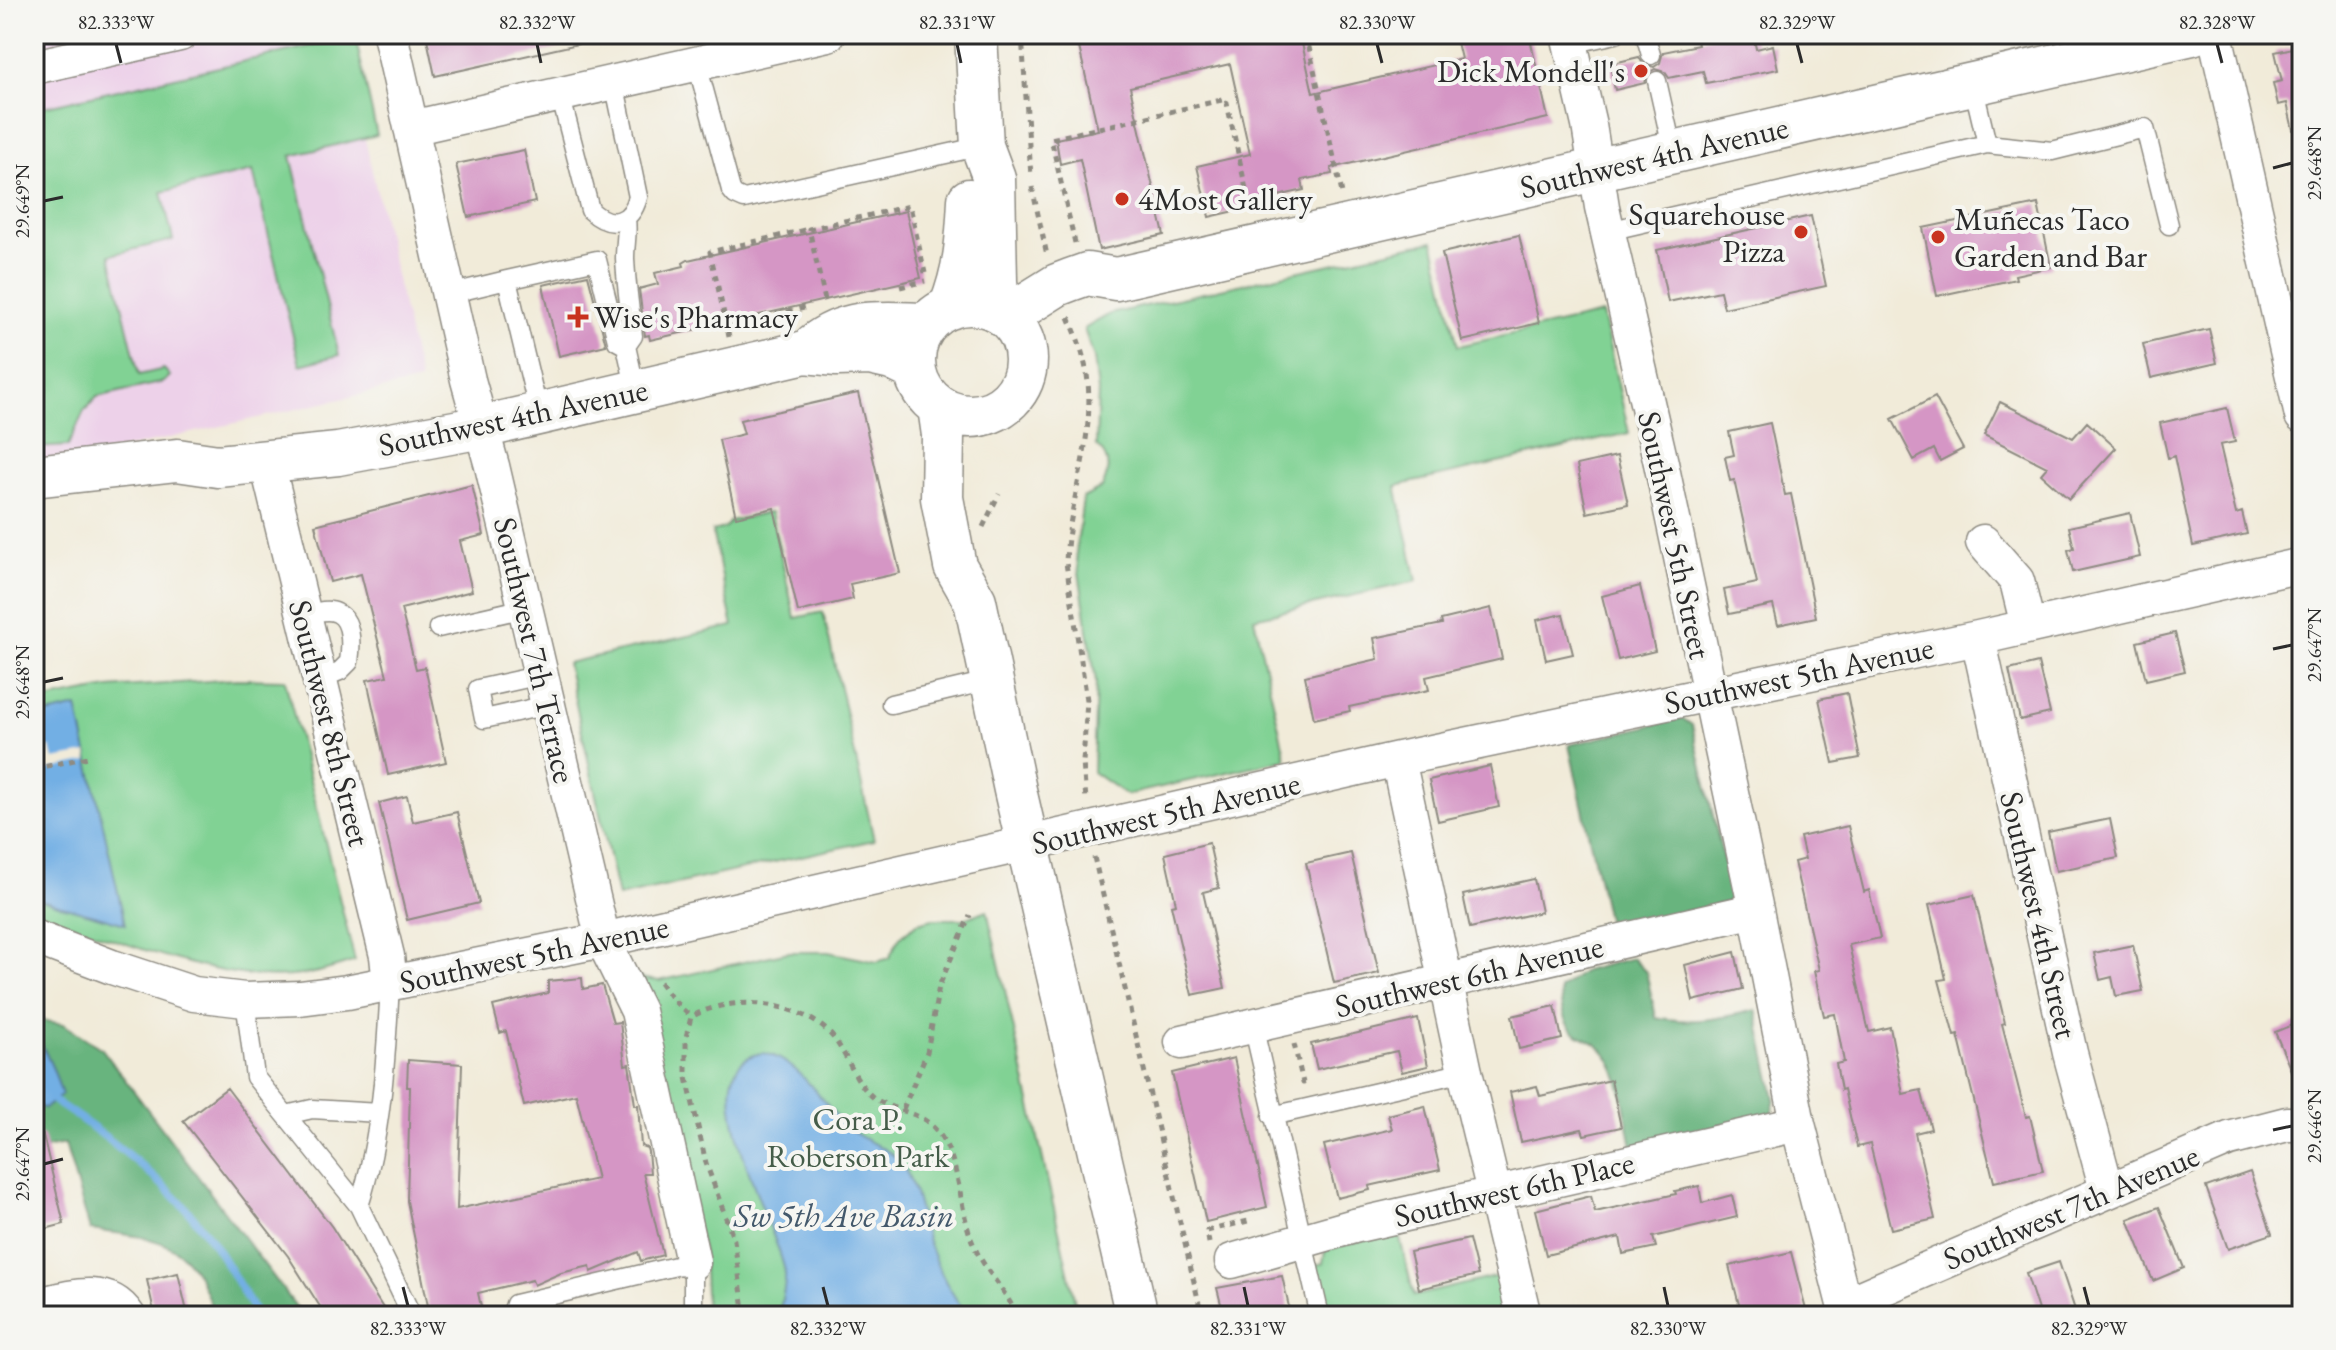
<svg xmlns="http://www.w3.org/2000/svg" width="2336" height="1350" viewBox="0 0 2336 1350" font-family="'EB Garamond',serif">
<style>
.built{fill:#edd1e9}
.green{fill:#81d294;stroke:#567e60;stroke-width:2}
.forest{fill:#68b47e;stroke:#4a7054;stroke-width:2}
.water{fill:#72afe4;stroke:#4e6d88;stroke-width:2}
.pier{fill:#f1ebd9}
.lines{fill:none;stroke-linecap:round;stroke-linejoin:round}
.stream{stroke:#72afe4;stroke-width:8}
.building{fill:#d596c5}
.service-casing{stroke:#8e8b82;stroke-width:21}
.minor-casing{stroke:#8e8b82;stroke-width:37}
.tertiary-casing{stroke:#8e8b82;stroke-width:45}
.path{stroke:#8e8b82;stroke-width:5;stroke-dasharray:6 6;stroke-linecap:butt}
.service{stroke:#fff;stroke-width:18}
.minor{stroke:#fff;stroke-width:34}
.tertiary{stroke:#fff;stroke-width:42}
.ticks{fill:none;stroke:#2b2b2b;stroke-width:3}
.poi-dot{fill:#c8321e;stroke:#f6f6f2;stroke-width:3}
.labels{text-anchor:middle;stroke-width:8;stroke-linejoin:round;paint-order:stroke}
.poi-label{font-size:32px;fill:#2b2b2b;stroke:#f6f6f2;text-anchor:start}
.street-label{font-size:32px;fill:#2b2b2b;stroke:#f6f6f2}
.park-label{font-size:32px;fill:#455d4a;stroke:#f6f6f2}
.water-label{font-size:34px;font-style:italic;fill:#44596c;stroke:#f6f6f2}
.neatline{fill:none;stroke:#2b2b2b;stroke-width:3}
.ticks-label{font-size:20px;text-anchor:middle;fill:#2b2b2b}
</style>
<rect width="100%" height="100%" fill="#f6f6f2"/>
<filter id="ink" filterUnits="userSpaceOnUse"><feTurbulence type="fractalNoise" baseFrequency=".0125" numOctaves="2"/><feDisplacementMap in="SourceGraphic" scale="16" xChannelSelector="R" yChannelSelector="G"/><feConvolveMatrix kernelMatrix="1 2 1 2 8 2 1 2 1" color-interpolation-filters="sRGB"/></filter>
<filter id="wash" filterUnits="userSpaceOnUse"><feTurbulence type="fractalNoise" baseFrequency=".006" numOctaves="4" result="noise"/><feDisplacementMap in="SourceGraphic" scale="32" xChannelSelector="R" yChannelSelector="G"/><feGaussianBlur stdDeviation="1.8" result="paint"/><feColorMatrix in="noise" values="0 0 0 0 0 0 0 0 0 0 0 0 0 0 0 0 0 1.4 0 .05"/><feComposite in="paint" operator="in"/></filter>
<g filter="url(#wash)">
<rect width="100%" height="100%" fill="#f1ebd9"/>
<path class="built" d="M34,34H341L420,381L34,469Z"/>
<path class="green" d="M355,36L377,135L291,156L339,355L300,365L253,171L162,192L173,240L110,255L139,375L164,369L170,376L164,382L97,397L84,411L68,446L34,448V109Z
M1433,241L1458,346L1602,314L1629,433L1396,486L1417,581L1254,618L1286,759L1126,795L1093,772L1096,682L1076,553L1083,498L1102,488C1110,472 1111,457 1096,446L1098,391L1094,358L1084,329L1110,314Z
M771,512L795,618L823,612L874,840L618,897L567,663L733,626L712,531L725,528L730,521Z
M237,679L285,680L355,961C337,967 320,973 301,975C225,987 107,936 34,911V702L108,688Z
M987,910L1078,1316H706L703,1250L631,977L659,981L788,952H828L877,962L889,958L900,937L918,923L933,919H964Z
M1398,1231L1414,1296L1503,1275L1513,1316H1325L1313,1266L1323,1263L1325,1250Z"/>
<path class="forest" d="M1682,718L1692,725L1732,897L1726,903L1609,928L1569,745Z
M1632,958L1646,972L1656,1017C1691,1025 1722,1018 1756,1010L1775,1098L1772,1112L1759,1118L1632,1146C1626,1121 1623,1081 1610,1060C1590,1025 1562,1051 1560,989L1584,971Z
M34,1019L63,1024L102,1049L303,1316H214C191,1239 164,1239 90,1230L65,1144L34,1150Z"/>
<path class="water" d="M77,707L125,924L37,899L34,884V717Z
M34,1027L54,1071L62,1095L45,1108L34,1107Z
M764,1053C804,1062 822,1108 854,1132C869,1144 892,1148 903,1166C918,1190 920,1221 930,1247C939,1272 952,1295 968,1316H782L780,1310C782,1299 786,1285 785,1273C781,1233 681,1061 764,1053Z"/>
<path class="pier" d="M51,747L54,759L87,753L88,761L34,773L36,763L34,751Z"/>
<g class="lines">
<path class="stream" d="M54,1101C100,1131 142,1163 180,1202C212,1235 234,1277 257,1316"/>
</g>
<g id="blocks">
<path class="building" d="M426,34H577L578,44L435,76Z
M1076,34H1300L1313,93L1461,59L1455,34H1529L1548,118L1331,168L1332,174L1302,180L1304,190L1243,204L1244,209L1209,217L1197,166L1250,154L1230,64L1130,87L1164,235L1099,250L1080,159L1060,164L1056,139L1098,130Z
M1728,34H1753L1756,49L1773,45L1778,69L1706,83L1703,71L1669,78L1665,72L1655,69L1648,73L1645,83L1615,90L1610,64L1639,57L1643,64L1654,67L1660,63L1663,52L1698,45L1697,40Z
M2302,46V129L2293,130L2287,103L2278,105L2273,83L2282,81L2275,52Z
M524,150L535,202L468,217L456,164Z
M2038,204L2051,267L2015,275L2016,279L1937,296L1923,228Z
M906,211L921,278L650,340L649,335L645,336L639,289L658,284L655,273L684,266L683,263L688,260Z
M1811,216L1826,286L1724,308L1720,291L1668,302L1657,250Z
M1519,235L1539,323L1462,341L1442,253Z
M588,275L606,345L559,356L543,285Z
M2209,329L2217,363L2151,378L2143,344Z
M858,393L900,573L850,584L853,599L798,612L774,508L736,517L719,440L744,434L740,420Z
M1935,397L1963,449L1940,461L1934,449L1914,460L1892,419Z
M2000,402L2073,438L2087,422L2116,448L2069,499L2041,474L2047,467L1984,435Z
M2227,408L2235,442L2220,445L2236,514L2242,512L2247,534L2193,546L2174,456L2168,458L2160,423Z
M1770,423L1785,495L1791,494L1816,617L1778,625L1773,605L1729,614L1724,590L1757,583L1734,480L1730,481L1725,457L1734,455L1729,432Z
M1617,456L1628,504L1587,513L1577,465Z
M472,485L484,535L460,541L472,591L401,609L416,669L425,667L446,762L388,775L367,680L387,676L361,574L330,582L315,525Z
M2130,513L2140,557L2073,572L2068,550L2074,548L2069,527Z
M1640,586L1655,651L1618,660L1602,596Z
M1491,608L1502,659L1426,677L1429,690L1349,707L1350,711L1314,719L1305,676L1378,659L1374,638L1442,624L1441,620Z
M1563,614L1573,654L1546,660L1537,620Z
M2175,633L2185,671L2146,680L2137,642Z
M2038,663L2050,713L2020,720L2009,670Z
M1847,693L1860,758L1833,763L1819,699Z
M1490,766L1499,807L1438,821L1429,780Z
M407,796L413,822L457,812L479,903L407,920L379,803Z
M2110,819L2118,858L2056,871L2048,832Z
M1848,826L1864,892L1869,890L1880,938L1849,945L1869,1032L1890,1027L1903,1094L1921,1090L1931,1129L1915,1133L1935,1219L1891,1229L1870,1144L1857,1147L1844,1089L1841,1090L1836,1064L1844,1062L1835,1014L1824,1016L1814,971L1819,970L1794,862L1805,859L1800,837Z
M1209,843L1219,888L1203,892L1225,988L1192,995L1171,905L1176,904L1165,854Z
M1351,853L1379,973L1334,983L1306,863Z
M1534,879L1541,912L1470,928L1463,895Z
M1974,895L2005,1023L2002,1024L2026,1117L2030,1116L2043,1171L1994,1182L1958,1035L1954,1036L1939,980L1946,979L1929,905Z
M2133,945L2143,991L2116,996L2112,977L2100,980L2094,953Z
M1735,952L1743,989L1693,1001L1685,965Z
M582,978L583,989L602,985L613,1023L620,1022L625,1065L629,1064L635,1105H638L641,1146L647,1148L648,1152L650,1173H643L663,1255L641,1261L638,1252L591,1272L590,1266L561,1273L534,1285L532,1280L478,1293L483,1316H430L407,1201L410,1087H407L408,1060L462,1064L457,1209L597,1179L576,1094L524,1106L506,1031L500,1033L493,1006L548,993V981Z
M1555,1006L1562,1039L1519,1049L1512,1016Z
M1418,1019L1428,1066L1402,1072L1397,1051L1317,1069L1311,1044Z
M2302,1021V1097L2275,1032Z
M1234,1058L1267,1207L1206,1222L1172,1073Z
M1611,1080L1621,1127L1584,1135L1582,1129L1521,1142L1510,1092L1537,1086L1540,1096Z
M227,1088L332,1227L388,1316H326L288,1256L183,1121Z
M1425,1106L1440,1170L1369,1186L1370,1190L1337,1198L1324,1145L1392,1129L1388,1115Z
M43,1135L64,1224L34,1232V1136Z
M2250,1172L2272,1234L2228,1249L2206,1187Z
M1699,1186L1702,1203L1732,1195L1737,1217L1653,1237L1656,1247L1623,1254L1620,1237L1546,1255L1535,1210L1591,1196L1595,1212L1676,1194L1675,1191Z
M2159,1207L2184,1268L2153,1281L2128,1219Z
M1469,1239L1478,1275L1419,1289L1410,1252Z
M1791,1252L1806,1310L1780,1316H1742L1729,1266Z
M2059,1262L2075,1310L2058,1316H2040L2026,1273Z
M178,1273L188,1316H155L147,1280Z
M1282,1276L1291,1316H1224L1217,1288Z"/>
</g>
</g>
<g filter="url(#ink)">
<use href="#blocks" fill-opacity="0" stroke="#8e8b82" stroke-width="2"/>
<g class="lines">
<g class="service-casing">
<path id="service" d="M1645,34L1651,55
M1571,44L1616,34
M697,64L731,190L735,195L744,199L982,146
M1657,81L1673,152
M1973,85L1987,144
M560,94L590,210C611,230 631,223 638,197L614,82
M626,219C628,233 625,244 625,258C626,284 630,310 633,336L626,346L636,391
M1608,231L1987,144L2052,151L2145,128L2169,225
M507,280L597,260L617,341L626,346
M449,294L507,280L539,414
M304,615C313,613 327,608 337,613C353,620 351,648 349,662L340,671L320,679
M438,628L525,608
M541,675L478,689L484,719L548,705
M891,704L992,680
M245,1000L255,1077L359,1206C382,1134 386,1059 390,984
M1253,1025L1320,1316
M286,1115L312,1109L379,1113
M1272,1116L1465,1072
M359,1206L412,1316
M511,1316L515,1304L693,1262V1316"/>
</g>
<g class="minor-casing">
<path id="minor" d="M390,34L468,380L492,466L603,940L638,1011L693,1262
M1568,34L1589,125L1602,207L1661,463L1756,910L1798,1124L1847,1316
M2215,34L2302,416
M34,67L180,34
M411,128L828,34
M267,463L387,956L390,984
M1983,542L2017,581L2028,626
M1978,638L2070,1053L2107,1190
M1398,759L1465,1072L1524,1316
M34,937L112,967L194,994L245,1000L300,998L347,992L603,940L1398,759L1978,638L2302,565
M1182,1042L1756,910
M1232,1261L1354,1226L1798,1124
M1844,1305L2229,1139L2287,1124H2302
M34,1306C65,1299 107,1283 128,1316"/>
</g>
<g class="tertiary-casing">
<path id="tertiary" d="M976,34L982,146L994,178L996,282L1000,313
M914 360a56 56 0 1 1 112 0a56 56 0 1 1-112 0Z
M950,308C965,270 967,241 969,200
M1006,317L1057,285L1070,280L1087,274L1116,279L2192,34
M814,345C849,317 885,323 927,324
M939,407L943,435L942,498L955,566L975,601L1015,790L1137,1316
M34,476L177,460L218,466L338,454L482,427L805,352L837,355L870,354L892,359L915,370"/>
</g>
<path class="path" d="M1022,34L1031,177
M1306,34L1342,193
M1032,187L1047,255
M1075,243L1051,139L1226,99L1252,216
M900,287L925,281
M825,300L809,229L910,206L925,273
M1069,317C1078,338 1086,361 1088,383C1094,444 1068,503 1066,563L1087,700L1083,762L1086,800
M727,327L710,252L809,229
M729,337L727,327L804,308
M983,527L999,494
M34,769L88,757
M1094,857L1202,1316
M660,982L672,999L691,1017
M1294,1044L1303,1083L1308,1082
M903,1109L927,1052L939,986L970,915
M1209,1243L1207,1231L1248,1221
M745,1316L734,1240L706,1163L686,1073V1037L691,1017C730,995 789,1000 824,1028C846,1046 852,1081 874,1098C900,1116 925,1107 945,1143C962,1175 960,1216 975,1248C986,1272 1007,1292 1017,1316"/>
<use href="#service" class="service"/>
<use href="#minor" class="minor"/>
<use href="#tertiary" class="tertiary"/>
</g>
</g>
<path class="ticks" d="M116,44L121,63M537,44L541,63M957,44L961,63M1377,44L1382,63M1797,44L1802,63M2217,44L2222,63M2273,168L2292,163M44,201L63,197M2273,649L2292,645M44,682L63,678M2273,1130L2292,1126M44,1164L63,1159M403,1287L408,1306M823,1287L828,1306M1244,1287L1248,1306M1664,1287L1668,1306M2084,1287L2089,1306"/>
<g class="poi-dot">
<circle cx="1641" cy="71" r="8"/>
<circle cx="1122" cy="199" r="8"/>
<circle cx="1801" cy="232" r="8"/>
<circle cx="1938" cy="237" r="8"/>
<path d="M574 305h8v8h8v8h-8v8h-8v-8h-8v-8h8z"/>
</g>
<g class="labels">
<g class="poi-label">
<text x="1625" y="82" text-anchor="end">Dick Mondell's</text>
<text x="1138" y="210">4Most Gallery</text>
<text x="1785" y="225" text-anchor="end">Squarehouse<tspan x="1785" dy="37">Pizza</tspan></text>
<text x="1954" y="230">Muñecas Taco<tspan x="1954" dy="37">Garden and Bar</tspan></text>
<text x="594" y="328">Wise's Pharmacy</text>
</g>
<g class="street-label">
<text transform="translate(1654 157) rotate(-13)" y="11">Southwest 4th Avenue</text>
<text transform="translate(513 417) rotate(-12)" y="11">Southwest 4th Avenue</text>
<text transform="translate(1675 535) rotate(78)" y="11">Southwest 5th Street</text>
<text transform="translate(535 650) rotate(77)" y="11">Southwest 7th Terrace</text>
<text transform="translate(1799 675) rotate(-12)" y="11">Southwest 5th Avenue</text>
<text transform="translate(330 723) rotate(76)" y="11">Southwest 8th Street</text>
<text transform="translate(1166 813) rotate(-13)" y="11">Southwest 5th Avenue</text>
<text transform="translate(2039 915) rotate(77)" y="11">Southwest 4th Street</text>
<text transform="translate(534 954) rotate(-12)" y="11">Southwest 5th Avenue</text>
<text transform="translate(1469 976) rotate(-13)" y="11">Southwest 6th Avenue</text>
<text transform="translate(1514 1189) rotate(-13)" y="11">Southwest 6th Place</text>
<text transform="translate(2071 1207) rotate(-23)" y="11">Southwest 7th Avenue</text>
</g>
<g class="park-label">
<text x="858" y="1130">Cora P.<tspan x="858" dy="37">Roberson Park</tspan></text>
</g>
<g class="water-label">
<text x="844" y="1227">Sw 5th Ave Basin</text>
</g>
</g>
<rect width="2336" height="1350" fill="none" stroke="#f6f6f2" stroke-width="88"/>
<rect x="44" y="44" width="2248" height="1262" class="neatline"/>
<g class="ticks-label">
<text x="116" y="29">82.333°W</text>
<text x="537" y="29">82.332°W</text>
<text x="957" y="29">82.331°W</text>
<text x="1377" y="29">82.330°W</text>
<text x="1797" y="29">82.329°W</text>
<text x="2217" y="29">82.328°W</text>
<text transform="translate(2314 163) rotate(-90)" y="7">29.648°N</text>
<text transform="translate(22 201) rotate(-90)" y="7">29.649°N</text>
<text transform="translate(2314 645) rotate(-90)" y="7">29.647°N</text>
<text transform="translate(22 682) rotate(-90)" y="7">29.648°N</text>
<text transform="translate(2314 1126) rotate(-90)" y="7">29.646°N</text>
<text transform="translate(22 1164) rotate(-90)" y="7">29.647°N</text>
<text x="408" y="1335">82.333°W</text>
<text x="828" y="1335">82.332°W</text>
<text x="1248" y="1335">82.331°W</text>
<text x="1668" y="1335">82.330°W</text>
<text x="2089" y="1335">82.329°W</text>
</g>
</svg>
